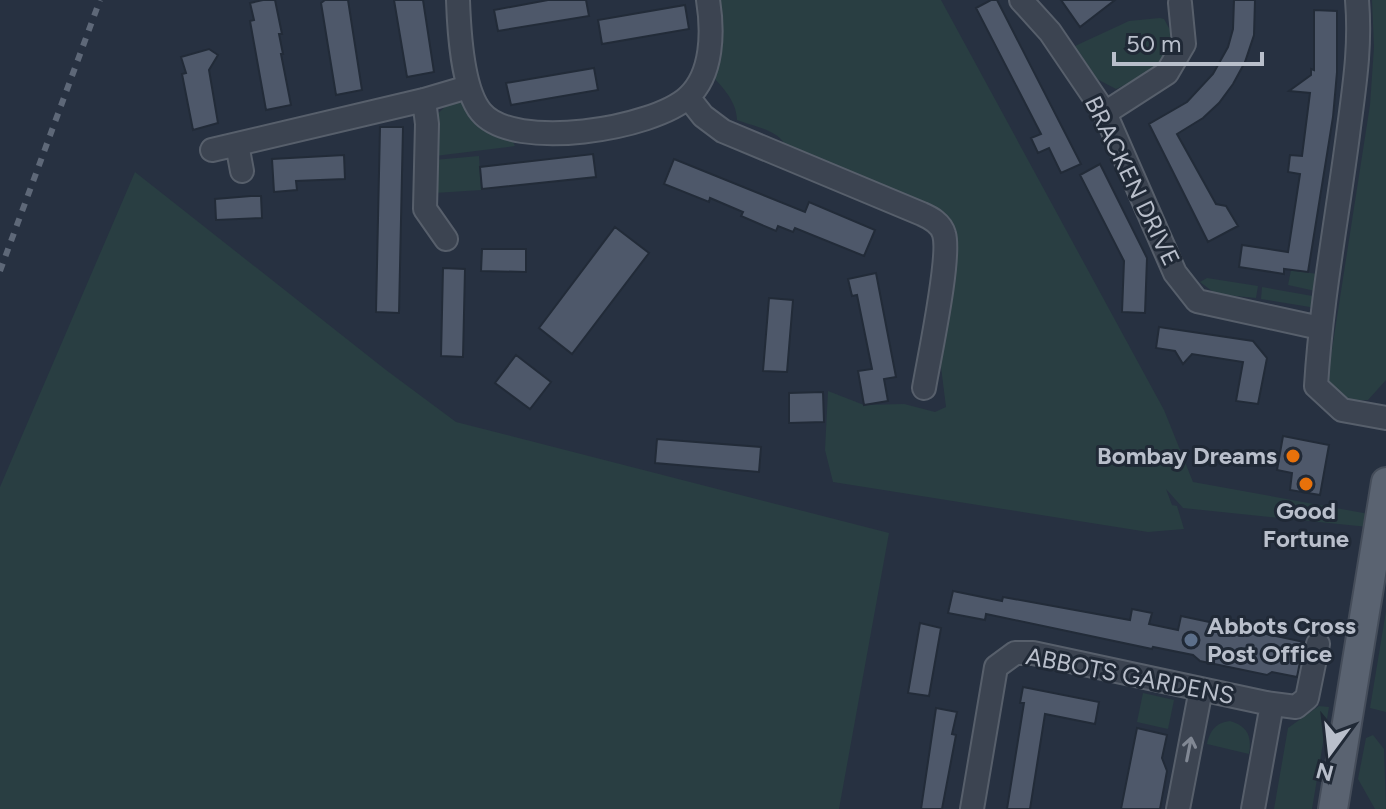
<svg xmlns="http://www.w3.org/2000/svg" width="1386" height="809" viewBox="0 0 1386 809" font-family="Figtree,sans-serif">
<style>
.green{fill:#293e42}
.building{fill:#4e586a;stroke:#222b38;stroke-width:2}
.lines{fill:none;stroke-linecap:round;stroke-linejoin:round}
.minor-casing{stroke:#575f6b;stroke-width:26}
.major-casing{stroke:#454d5a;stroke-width:32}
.minor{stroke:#3c4451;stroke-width:22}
.major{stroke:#5a6371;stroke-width:28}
.rail{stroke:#5e6878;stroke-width:6;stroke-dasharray:8 8;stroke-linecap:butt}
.oneway{stroke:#818894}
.food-dot{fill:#e8710a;stroke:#202936;stroke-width:3}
.service-dot{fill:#5c6f8a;stroke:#202936;stroke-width:3}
.labels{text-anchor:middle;stroke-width:6;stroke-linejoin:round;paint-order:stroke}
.street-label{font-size:24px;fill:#b9bfcb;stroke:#202936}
.poi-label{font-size:24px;font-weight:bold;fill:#b9bfcb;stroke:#202936;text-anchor:end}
</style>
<rect width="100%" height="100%" fill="#273141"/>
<path class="green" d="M716,0H941L1164,410L1193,482L1380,516L1378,528L1183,508L1166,489L1172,505L1177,506L1184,529L1148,532L833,482L825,450L828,391L864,405L904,404L935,412L946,407L940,359L955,245L786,147C780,130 752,126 737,120C737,100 719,83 706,70Z
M1372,0H1386V380L1368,400C1348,402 1330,397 1328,375L1370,105L1374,47Z
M1160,18L1164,19L1175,39C1168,66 1140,78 1116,89L1097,79L1075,46L1129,21Z
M458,102L464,103L492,131L513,142L515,146L435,156V116L446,106Z
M479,156L481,190L435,193L434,160Z
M135,172L386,370L456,422L889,533L839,809H0V487Z
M1291,270L1317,274L1320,292L1288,285Z
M1207,278L1258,286L1256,298L1216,294L1200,282Z
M1262,287L1318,297L1316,308L1261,299Z
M1386,611V712L1370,708Z
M1143,693L1174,700L1168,729L1137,722Z
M1319,706L1329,707L1312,809H1274L1288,728Z
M1230,721C1248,726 1252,737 1249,754L1207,744C1210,731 1215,723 1230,721Z
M1373,735L1384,749L1386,809H1375L1358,779L1366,738Z"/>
<path class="building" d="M263,0H275L282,34H279L283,54H281L291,105L266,110L250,21L254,20L250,3Z
M325,0H348L362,90L336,95L321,3Z
M394,0H423L434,72L407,77Z
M548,0H586L589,16L498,31L494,10Z
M991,0H997L1081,164L1061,173L1049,148L1038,153L1031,138L1041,134L976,8Z
M1061,0H1115L1080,27Z
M1234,0H1255L1254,35L1245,62L1233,84L1219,103L1203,118L1177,134L1216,204L1226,206L1238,226L1208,242L1149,124L1187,102L1213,74L1228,47L1233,29Z
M685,5L689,29L602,44L598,20Z
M1314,10L1337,11V72L1333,117L1308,272L1284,269V274L1239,267L1242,245L1288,252L1300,174L1288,172L1290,155L1302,156L1310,93L1289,91L1311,75V69L1314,70Z
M209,49L218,55L209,70L218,123L193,130L182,74L186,73L181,57Z
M594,68L598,90L511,105L506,83Z
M380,127H403L399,313L376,312Z
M593,154L596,177L482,189L480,167Z
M344,155L345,179L296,181L297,190L274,192L272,159Z
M674,159L805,212L809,202L875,230L864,256L795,228L793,232L778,226L776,231L741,216L743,212L710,198L709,202L664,184Z
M1100,164L1147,258L1145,313L1122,312L1124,261L1080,175Z
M251,196H261L262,218L216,220L215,199Z
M615,227L649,253L572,354L539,328Z
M482,249H526V272L481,271Z
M443,268L465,269L463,357L441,356Z
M876,273L896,377L884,379L888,401L864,405L858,371L872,369L857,295L852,296L848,279Z
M769,298L793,300L787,372L763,371Z
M1159,327L1253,341L1267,358L1258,404L1236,401L1243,362L1192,354L1183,364L1175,351L1156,348Z
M516,355L551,382L530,409L495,383Z
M823,392L824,422L789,423V393Z
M1283,436L1329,445L1320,495L1290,490L1292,473L1277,470Z
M657,439L761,447L759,472L655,463Z
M953,591L1002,601L1003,597L1130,620L1132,609L1152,613L1149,624L1178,630L1181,616L1304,642L1297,677L1272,672L1267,675L1200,661L1193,655L1153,647L1152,649L986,614L985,620L948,613Z
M920,623L941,628L929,696L908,693Z
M1023,687L1099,702L1095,724L1045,714L1030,809H1007L1024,703H1020Z
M936,708L957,712L952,734L956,735L942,809H921Z
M1137,728L1167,735L1162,758L1167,771L1160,809H1121Z"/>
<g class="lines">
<g class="minor-casing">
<path id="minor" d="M458,0C459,29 462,89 481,112C514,152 653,129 688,97C713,74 713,31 708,0
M1021,0L1050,32L1105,113L1175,273L1197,301L1320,328
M1357,0C1361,48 1354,88 1348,135C1337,219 1321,302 1316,386L1342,410L1386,418
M688,97L703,116L723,131L922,214C931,218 941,223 944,234C951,257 929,358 924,388
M424,100L427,124L425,209L446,239
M1105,113L1167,73L1184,44L1180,3
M237,144L242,171
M212,150L424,100L468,87
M972,809L996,667L1015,653H1033L1266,703L1296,707L1307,698L1318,644
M1178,809L1201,689
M1253,809L1272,704"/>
</g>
<g class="major-casing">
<path id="major" d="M1333,809L1386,482"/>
</g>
<use href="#minor" class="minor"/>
<use href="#major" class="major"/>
<path class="rail" d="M0,271L100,0"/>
</g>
<defs><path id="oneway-shaft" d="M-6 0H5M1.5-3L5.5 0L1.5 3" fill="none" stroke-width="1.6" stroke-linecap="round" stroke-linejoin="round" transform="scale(2)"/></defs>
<use class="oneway" href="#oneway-shaft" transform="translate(1189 749) rotate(-79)"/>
<g class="food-dot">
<circle cx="1293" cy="456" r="8"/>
<circle cx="1306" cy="484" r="8"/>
</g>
<circle class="service-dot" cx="1191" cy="640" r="8"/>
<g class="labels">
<g class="street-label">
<text transform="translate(1132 181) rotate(64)" y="8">BRACKEN DRIVE</text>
<text transform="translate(1130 676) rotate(11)" y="8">ABBOTS GARDENS</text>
</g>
<g class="poi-label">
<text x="1277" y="464">Bombay Dreams</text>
<text x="1306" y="519" text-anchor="middle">Good<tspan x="1306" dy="28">Fortune</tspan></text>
<text x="1207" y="634" text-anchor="start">Abbots Cross<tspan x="1207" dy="28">Post Office</tspan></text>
</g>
</g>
<g transform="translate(1330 753) rotate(195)" stroke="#202936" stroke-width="6" paint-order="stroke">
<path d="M0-6L14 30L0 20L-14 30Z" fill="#b9bfcb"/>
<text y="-12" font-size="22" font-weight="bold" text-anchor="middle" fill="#b9bfcb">N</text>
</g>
<path d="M1114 52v12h148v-12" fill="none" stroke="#b9bfcb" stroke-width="4"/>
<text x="1126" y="52" font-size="24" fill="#b9bfcb" stroke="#202936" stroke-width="6" paint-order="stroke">50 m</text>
</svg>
